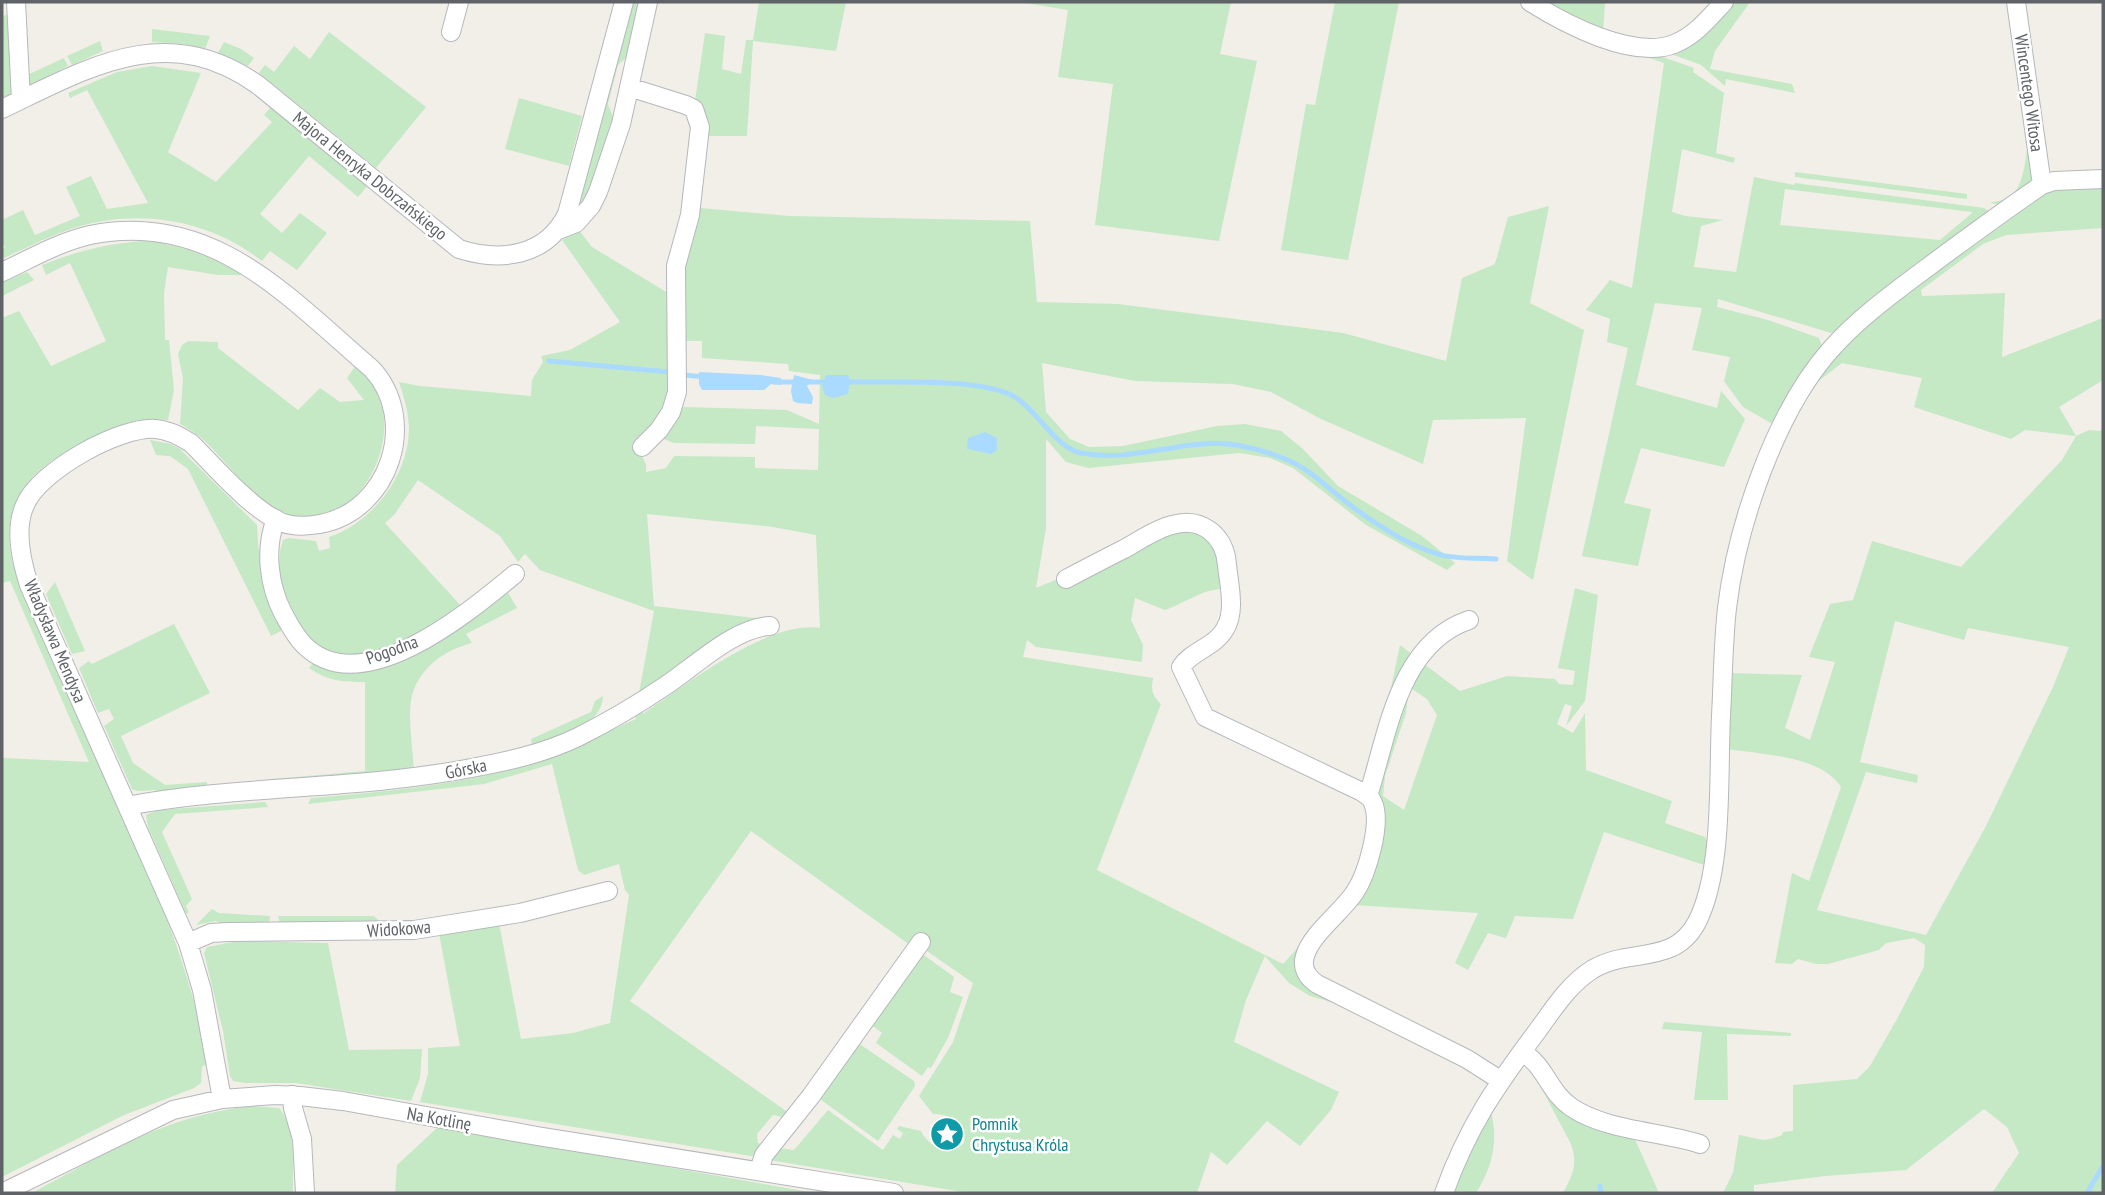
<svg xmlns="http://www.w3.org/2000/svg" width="2105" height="1195" viewBox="0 0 2105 1195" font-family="'PT Sans Narrow',sans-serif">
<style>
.green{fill:#c5e8c5;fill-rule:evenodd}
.water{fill:#aadaff}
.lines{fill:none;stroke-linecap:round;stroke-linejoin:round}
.stream{stroke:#aadaff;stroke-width:5}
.minor-casing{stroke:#b5b8bc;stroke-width:20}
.minor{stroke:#fff;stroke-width:18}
.labels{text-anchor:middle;stroke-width:5;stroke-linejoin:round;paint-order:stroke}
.street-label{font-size:18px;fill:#5f6368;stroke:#fff}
.culture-label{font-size:18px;fill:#0d838f;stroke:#fff;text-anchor:start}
</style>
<rect width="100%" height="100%" fill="#f1efe8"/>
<path class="green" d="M632,2H642L630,54L618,65L608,104L614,120L595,186L574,217L582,194Z
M759,2H846L836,51L753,41L747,136H706L695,101L705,33L725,36L722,69L741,74L746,40H753Z
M1019,2H1231L1220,54L1257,61L1219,241L1095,225L1113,84L1058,77L1068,10Z
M1335,2H1399L1348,260L1281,250L1306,104L1315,105Z
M1538,2H1605L1603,33Z
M1730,2H1750L1715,51L1710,69L1792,84L1795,93L1726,79L1725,86L1701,65L1663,51Z
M9,13L16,92L2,99V17Z
M152,29L210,36L205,49L184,44L152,42Z
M329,32L426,107L376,168L259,73L265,65L274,72L294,46L310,59Z
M100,41L103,51L72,65L67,56Z
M224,42L241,49L254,58L248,66L218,53Z
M1636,53L1654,54L1694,68L1693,72L1724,93L1716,153L1735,158L1734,163L1682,149L1672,212L1685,216L1723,220L1701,226L1694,267L1736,272L1754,177L1794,185L1795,183L1984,208L1990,212L1845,327L1831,333L1718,299L1717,307L1768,320L1819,338L1822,346L1821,351L1776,426L1743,407L1724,381L1730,357L1692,350L1702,308L1655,303L1636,385L1717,408L1721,391L1745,419L1724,467L1641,448L1624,503L1651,509L1638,566L1582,556L1628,348L1607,342L1610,319L1586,310L1610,280L1632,288L1664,63ZM1785,189L1972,212V213L1940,240L1780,225Z
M64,58L68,66L25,88V76Z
M152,66L201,73L168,152L216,182L272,122L264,115L271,107L368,185L358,197L309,156L260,214L282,233L300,213L327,233L297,270L270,251L262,261C210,220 140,208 77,227C51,235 26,248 2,259V249L5,247L2,242V220L23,210L35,235L80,216L66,187L91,176L107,209L148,203L87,90L70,98L68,93L117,72Z
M519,98L582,116L569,166L505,149Z
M2028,144L2034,175L2033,182L2000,205L1990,203C1995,201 2003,201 2008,198C2024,189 2025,160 2028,144Z
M1795,172L1967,194V199L1795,177Z
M2103,184V228L2006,235L1983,244L1921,290L1922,296L2005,293L2002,357L2103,318V380L2059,407L2076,436L2089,430L2100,431L2103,428V1193H1992L2019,1153L2007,1127L1984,1109L1906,1170L1825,1176L1754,1185V1193H1723L1733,1173L1739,1135L1763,1140L1771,1139L1782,1135L1783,1132L1793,1131V1085L1857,1079L1870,1066L1897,1019L1924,967L1925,945L1914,938L1886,943L1879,950L1828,964H1816L1798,959L1792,964L1775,963L1792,873L1809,881L1841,787C1820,755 1763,755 1728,749L1729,673L1802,675L1785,728L1810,740L1835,662L1809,657L1830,604L1853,600L1872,541L1961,567L2062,460L2076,436L2025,430L2011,439L1914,407L1922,378L1842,363L1808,389L1842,345L1871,318L2045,192L2061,187ZM1895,621L1964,640L1968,628L2069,647L2053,687L1986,826L1926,935L1817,910L1866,772L1917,783L1918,775L1860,762Z
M1549,206L1530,303L1584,330L1533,580L1507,561L1526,418L1433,420L1423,464L1319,418L1271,392L1233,384L1135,381L1042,363L1046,412L1070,439L1089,447L1123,446L1217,426L1245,424L1281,431L1303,449L1338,486L1422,536L1455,563L1447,570L1366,525L1293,468L1270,458L1239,453L1088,468L1066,462L1046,439V528L1036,588L1175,530L1198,531L1213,536L1225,594L1220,589C1201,590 1183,604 1165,610L1135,598L1131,620L1143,645L1142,662L1036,647L1027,640L1023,657L1153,678C1151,690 1152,696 1161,704L1097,870L1283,964L1315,929L1300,952L1338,1004L1310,996L1289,983L1265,956L1246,1000L1234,1042L1339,1092L1331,1110L1300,1146L1267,1121L1227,1165L1211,1152L1197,1193H969L769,1160L778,1148L794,1150L828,1110L883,1150L893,1135L900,1139L903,1133L897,1129L899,1126L921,1131C929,1147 949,1159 964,1143C968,1124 950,1113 933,1114L919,1096L953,1042L973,983L924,949L787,1118L773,1115L757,1134L758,1143L765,1145L757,1157L420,1102L428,1074V1048L460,1046L439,933L499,923L521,1039L573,1033L610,1023L629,895L625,890L619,864L584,875L578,870L552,764L484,784L308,804L311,798C389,791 468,785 543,759C575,748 605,733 636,719L633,712L643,707V714C685,685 768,620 820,628L816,535L773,527L647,514L654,606L763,619L667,679L639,693L654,611L540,570L525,554L518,562L500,536L418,480L394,515L385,523L463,608C426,634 384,658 338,654C334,653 326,654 322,652C308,644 296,622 290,609C281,587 275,564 283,540L289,538L316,541L319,551L330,548L329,537C372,523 408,476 409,430C409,413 404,397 399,382L420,386L531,396L532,380L543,362L541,356L570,350L620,322L562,240L578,229L592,247L668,293L671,374L668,406L637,447L646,464V472L666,468L674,456L755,457V468L818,470L819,429L756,426L755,444L674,443L661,438L667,426L683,407L787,410L819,424L820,375L789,371L788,364L702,358V341H684L680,282L688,237L700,208L790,216L1030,221L1037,302L1118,304L1343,333L1446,361L1462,278L1495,264L1508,217ZM751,831L910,945L789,1113L630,1001Z
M143,241C185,245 208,256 244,275H218L168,267L164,293L165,340H169L174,390L168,420C137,417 114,427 87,442C73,449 57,456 45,466C9,494 1,534 17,576L169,924C185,970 200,1015 208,1063L202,1067L201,1083L194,1088L124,1115L2,1177V758L89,762L10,581L2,583V318L19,311L51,366L106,341L70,263L46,275L42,265C78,251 105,244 143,241Z
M27,272L34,280L2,296V282Z
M188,341L218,342V348L298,410L320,388L340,402L364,400L347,378L356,365C366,376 379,390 382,405C395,458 351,532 290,515C254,505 226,458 198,435C192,431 186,427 180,424L183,378L178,354L182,345Z
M150,440L171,444L180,449L257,525C258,544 259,563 266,582C271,598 280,614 281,631L271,636L188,469L170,456L156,455Z
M55,582L85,651L72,654L46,594Z
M1575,588L1598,595L1585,701L1566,726L1572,706L1565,704L1557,724L1573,733L1585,713L1586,770L1672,801L1665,823L1705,837L1711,850L1707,866L1604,832L1573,919L1515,916L1506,938L1488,933L1468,970L1455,963L1478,913L1354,905L1343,922L1339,919L1357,894L1372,794L1398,707L1420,661L1460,691L1507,676L1555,679L1559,684L1573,685L1575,671L1558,668ZM1409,687L1427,699L1437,715L1404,810L1383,796L1385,776L1406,713Z
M506,589L517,608L466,634L472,643C444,650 417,669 411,700C408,719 413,752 414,772L273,783V779L365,771V682C343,682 327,681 309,668L316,659L365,666Z
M174,624L210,693L121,736L133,763L165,785L207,782L208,789L157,794L156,790L137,791L132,789L104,726L114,719L109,709L98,713L79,668L89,661L92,664Z
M1400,645L1417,658L1388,702Z
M603,696C602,728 555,737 532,746L531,739L591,712L595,701Z
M265,802L268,807L175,814L162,832L192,899L186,906L189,912L186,914L148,827L146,815L158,810Z
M212,909L219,913L270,916L269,923L222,924L216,921L196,925Z
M278,916H374L379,921L280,923Z
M238,941L328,943L349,1050L422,1049L420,1078L411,1101L296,1083H245L233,1081L230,1076L223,1031L204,953L207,947Z
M921,953L954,977L950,992L963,997L948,1038L931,1068L928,1067L922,1076L876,1043L882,1033L869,1023Z
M1664,1022L1791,1033V1036L1727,1034L1728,1100H1694L1702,1032L1662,1029Z
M858,1043L914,1081L915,1086L878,1141L817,1097Z
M1527,1061L1548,1088L1633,1135L1659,1193H1563C1573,1175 1578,1164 1571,1144Z
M252,1106L279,1108C298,1130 292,1166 293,1193H32C106,1153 167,1115 252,1106Z
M1490,1108C1499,1138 1493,1167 1476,1193H1449Z
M438,1127L815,1193H395L397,1165Z"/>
<path class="water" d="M699,372L761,375L781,378V385L771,384L764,390H702L699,384Z
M794,375L813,380L807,386L813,397L812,404L797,403L793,401L791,391Z
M826,375H848L850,380L848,394L833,398L825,395L822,386Z
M985,432L997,438V450L991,454L967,449L968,438Z"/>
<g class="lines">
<path class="stream" d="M549,361L669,372
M684,375L705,377
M774,382H828
M844,382C886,383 978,377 1013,396C1037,409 1055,448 1081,453C1121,461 1162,447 1202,444C1230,441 1260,449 1285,459C1309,468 1330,490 1350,505C1374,523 1409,546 1438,554C1455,560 1478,557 1496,559
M1600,1186L1601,1193
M2087,1193L2103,1166"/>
<g class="minor-casing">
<path id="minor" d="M16,2L21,100
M1530,2C1565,24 1633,60 1674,44C1695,36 1710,17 1724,2
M2016,2L2042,185
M451,32L459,2
M629,87L686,105L694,109L700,127L690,215L676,266L677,392L671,412L659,430L642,447
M2,109C90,67 167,20 258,85L459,249C500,262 546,257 567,214L624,2
M558,230L576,223L591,206L598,192L621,124L648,2
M2,272C30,259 59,242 90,235C212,210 288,297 372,369C419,420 390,511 320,524C308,526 295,527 283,523C254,512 214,466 191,443C180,436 169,430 156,429C120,426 39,471 25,505C14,529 21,560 29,585L188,943L202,990L222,1099
M276,519C264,549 269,586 283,613C289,624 295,636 304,645C362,703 470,611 515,574
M1066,579C1085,569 1104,559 1124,549C1139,541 1155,529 1172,525C1202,516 1225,536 1227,565C1229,585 1236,611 1225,629C1215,647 1191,651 1181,667L1205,717L1362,792C1366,795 1371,797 1373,803C1382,823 1367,874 1355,892C1342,912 1311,934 1305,956C1301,968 1308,978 1317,984L1467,1059L1500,1080
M1368,796C1388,734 1398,644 1469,620
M127,806C239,785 354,790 466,769C504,762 543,754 578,737C608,722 637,705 665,686C694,667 735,627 770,626
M188,943L211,933L228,932L414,930L520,913L608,891
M1522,1052C1545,1065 1549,1092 1571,1107C1606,1131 1660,1131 1700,1144
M292,1095L293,1108L302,1139L305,1193
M759,1171L764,1155L811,1096L921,942
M2,1193L173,1110L222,1099L275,1095L300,1096L343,1101L537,1136L894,1193
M1444,1193C1468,1126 1496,1086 1538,1030C1554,1008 1569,984 1593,969C1631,947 1674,966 1697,922C1724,869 1718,775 1721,716C1723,680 1723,644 1727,608C1737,525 1776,410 1832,348C1859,318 1892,294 1924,270C1963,241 2002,212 2042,185L2054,181L2103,179"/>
</g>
<use href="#minor" class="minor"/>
</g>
<defs>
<g id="sight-disc" transform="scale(1.75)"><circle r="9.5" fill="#0f9aa8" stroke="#fff"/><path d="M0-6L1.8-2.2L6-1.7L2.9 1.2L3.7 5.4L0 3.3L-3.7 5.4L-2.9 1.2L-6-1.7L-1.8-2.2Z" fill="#fff"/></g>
</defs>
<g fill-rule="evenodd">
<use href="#sight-disc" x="947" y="1134"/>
</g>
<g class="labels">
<g class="street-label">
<text transform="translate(2029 93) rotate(82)" y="6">Wincentego Witosa</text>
<text transform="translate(370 176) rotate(39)" y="6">Majora Henryka Dobrzańskiego</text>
<text transform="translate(55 641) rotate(67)" y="6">Władysława Mendysa</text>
<text transform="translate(392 650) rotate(-20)" y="6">Pogodna</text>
<text transform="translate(466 769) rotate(-11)" y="6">Górska</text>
<text transform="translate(399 929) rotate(-4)" y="6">Widokowa</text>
<text transform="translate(439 1119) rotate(10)" y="6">Na Kotlinę</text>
</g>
<g class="culture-label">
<text x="972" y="1130">Pomnik<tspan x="972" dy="21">Chrystusa Króla</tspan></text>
</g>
</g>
<rect width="2105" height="1195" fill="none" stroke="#5f6368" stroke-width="7"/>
</svg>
